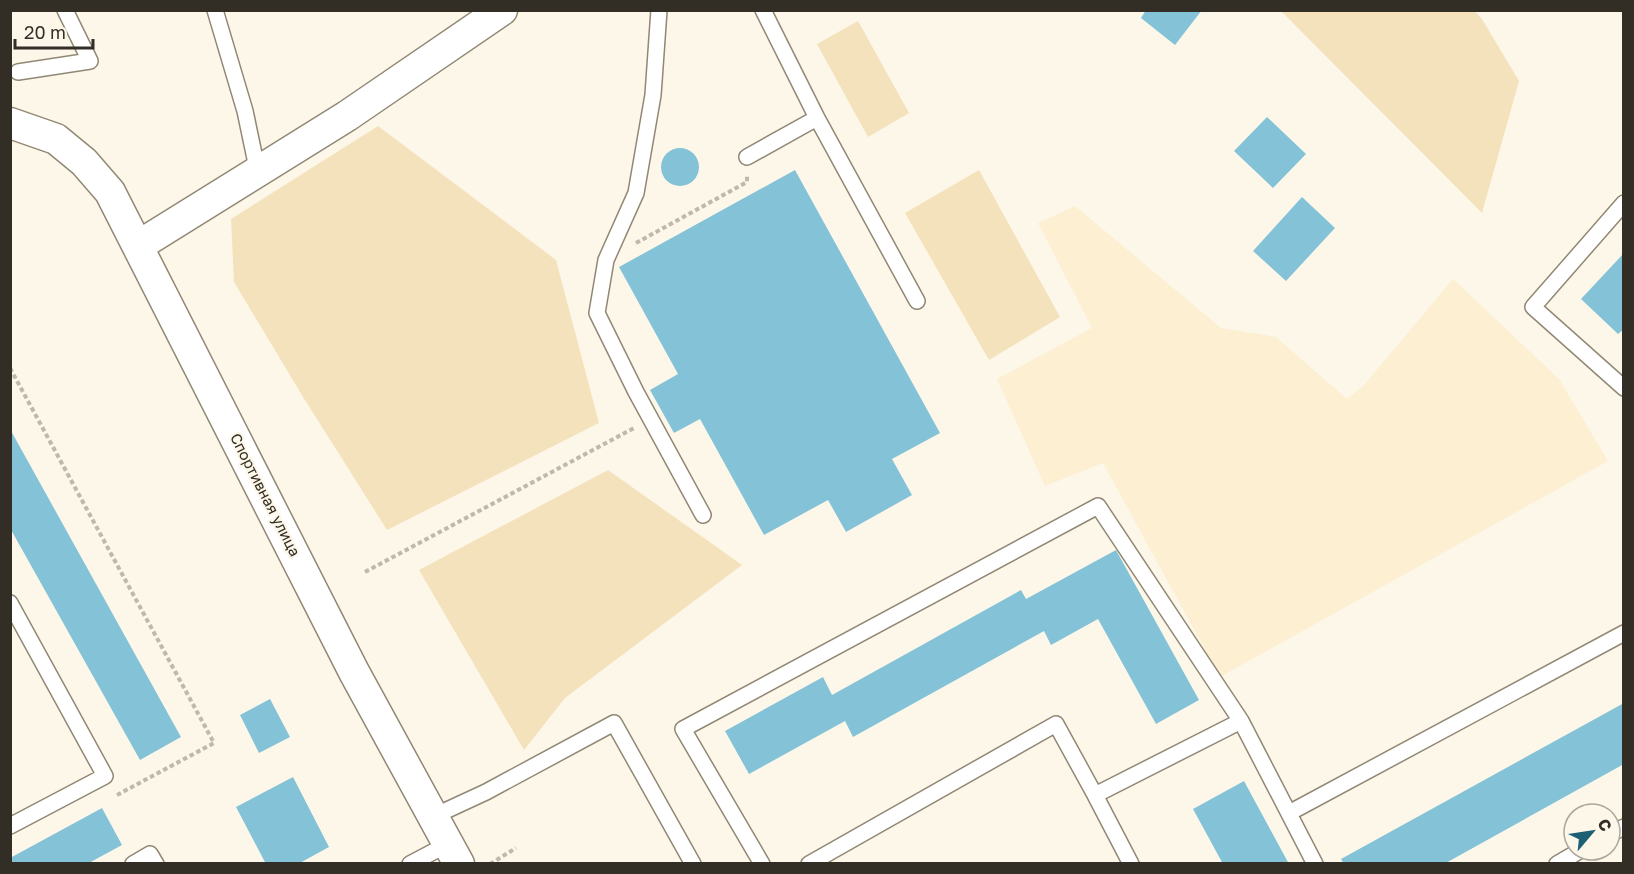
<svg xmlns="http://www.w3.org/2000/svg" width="1634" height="874" viewBox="0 0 1634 874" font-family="'Golos Text',sans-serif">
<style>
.built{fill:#fcefd2}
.green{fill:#f4e2bc}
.building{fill:#84c3d7}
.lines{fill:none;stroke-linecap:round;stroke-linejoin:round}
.lane-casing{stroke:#918874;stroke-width:18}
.street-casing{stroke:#918874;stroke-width:33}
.path{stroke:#beb8ad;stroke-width:4;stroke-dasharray:4.5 3;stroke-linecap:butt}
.lane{stroke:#fff;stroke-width:15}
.street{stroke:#fff;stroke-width:30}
.labels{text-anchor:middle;stroke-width:4.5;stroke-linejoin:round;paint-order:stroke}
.street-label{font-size:15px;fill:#322e26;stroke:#fdf7ea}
</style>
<rect width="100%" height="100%" fill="#fdf7ea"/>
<path class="built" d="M1075,206L1221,328L1276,337L1347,399L1364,385L1453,279L1559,379L1608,461L1220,677L1103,463L1045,486L997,379L1092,328L1038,223Z"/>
<path class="green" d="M1474,10L1482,19L1519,81L1482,213L1281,11Z
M858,21L909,113L868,137L817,44Z
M378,126L556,260L599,423L387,530L303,397L234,282L231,219Z
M979,170L1060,317L989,360L905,213Z
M608,470L742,565L565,698L524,750L419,570Z"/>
<path class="building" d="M1146,10H1202L1175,45L1141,18Z
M1267,117L1306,154L1273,188L1234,151Z
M661 167a19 19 0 1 1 38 0a19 19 0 1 1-38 0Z
M795,170L940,433L892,459L912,495L846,532L828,500L764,535L700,419L674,433L650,390L678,374L619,267Z
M1302,197L1335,228L1286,281L1253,251Z
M1624,253V329L1618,334L1581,299Z
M10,429L181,737L140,760L10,528Z
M1116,550L1199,700L1156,724L1098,619L1051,645L1044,631L853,737L845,721L749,774L725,731L823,677L832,695L1021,590L1026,599Z
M270,699L290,737L259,753L240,715Z
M1624,703V764L1444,864H1344L1341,859Z
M293,777L329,847L298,864H266L236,807Z
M1244,781L1289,864H1223L1193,809Z
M102,808L122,845L87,864H10V858Z"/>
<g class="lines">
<g class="lane-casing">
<path id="lane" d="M215,10L245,111L258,173
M659,10L653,95L636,193L606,260L597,313L636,392L703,515
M763,10L817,118L917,301
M18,72L90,61L65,10
M747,157L817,118
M1624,203L1533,307L1624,388
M10,603L105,776L10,826
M1289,813L1624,633
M432,817L486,792L614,723L693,864
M1610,834L1624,827
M133,864L150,854L156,864
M410,864L448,844
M762,864L683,729L1098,506L1241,721L1315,864
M809,864L1056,724L1095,795
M1131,864L1095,795L1241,721
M1557,864L1581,850"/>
</g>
<g class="street-casing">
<path id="street" d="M10,123L56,139L84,162L110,192L354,672L459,864
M138,246L347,116L502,10"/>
</g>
<path class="path" d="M636,243L747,182V175
M10,368L214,743L117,795
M365,572L634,428
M490,864L516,848"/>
<use href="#lane" class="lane"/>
<use href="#street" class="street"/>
</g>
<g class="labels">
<g class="street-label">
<text transform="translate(265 495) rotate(63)" y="5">Спортивная улица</text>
</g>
</g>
<rect width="1634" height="874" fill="none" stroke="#322e26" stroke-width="24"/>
<g transform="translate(1592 832) rotate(61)"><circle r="28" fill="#fdf7ea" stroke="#aca79c" stroke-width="1.5"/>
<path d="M0-4.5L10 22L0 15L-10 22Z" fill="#1d6073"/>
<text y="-9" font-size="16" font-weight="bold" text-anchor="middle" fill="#322e26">С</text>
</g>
<path d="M15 39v9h78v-9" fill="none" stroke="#322e26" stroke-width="3"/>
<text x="24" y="39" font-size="18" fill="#322e26" stroke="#fdf7ea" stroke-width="4.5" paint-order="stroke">20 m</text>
</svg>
